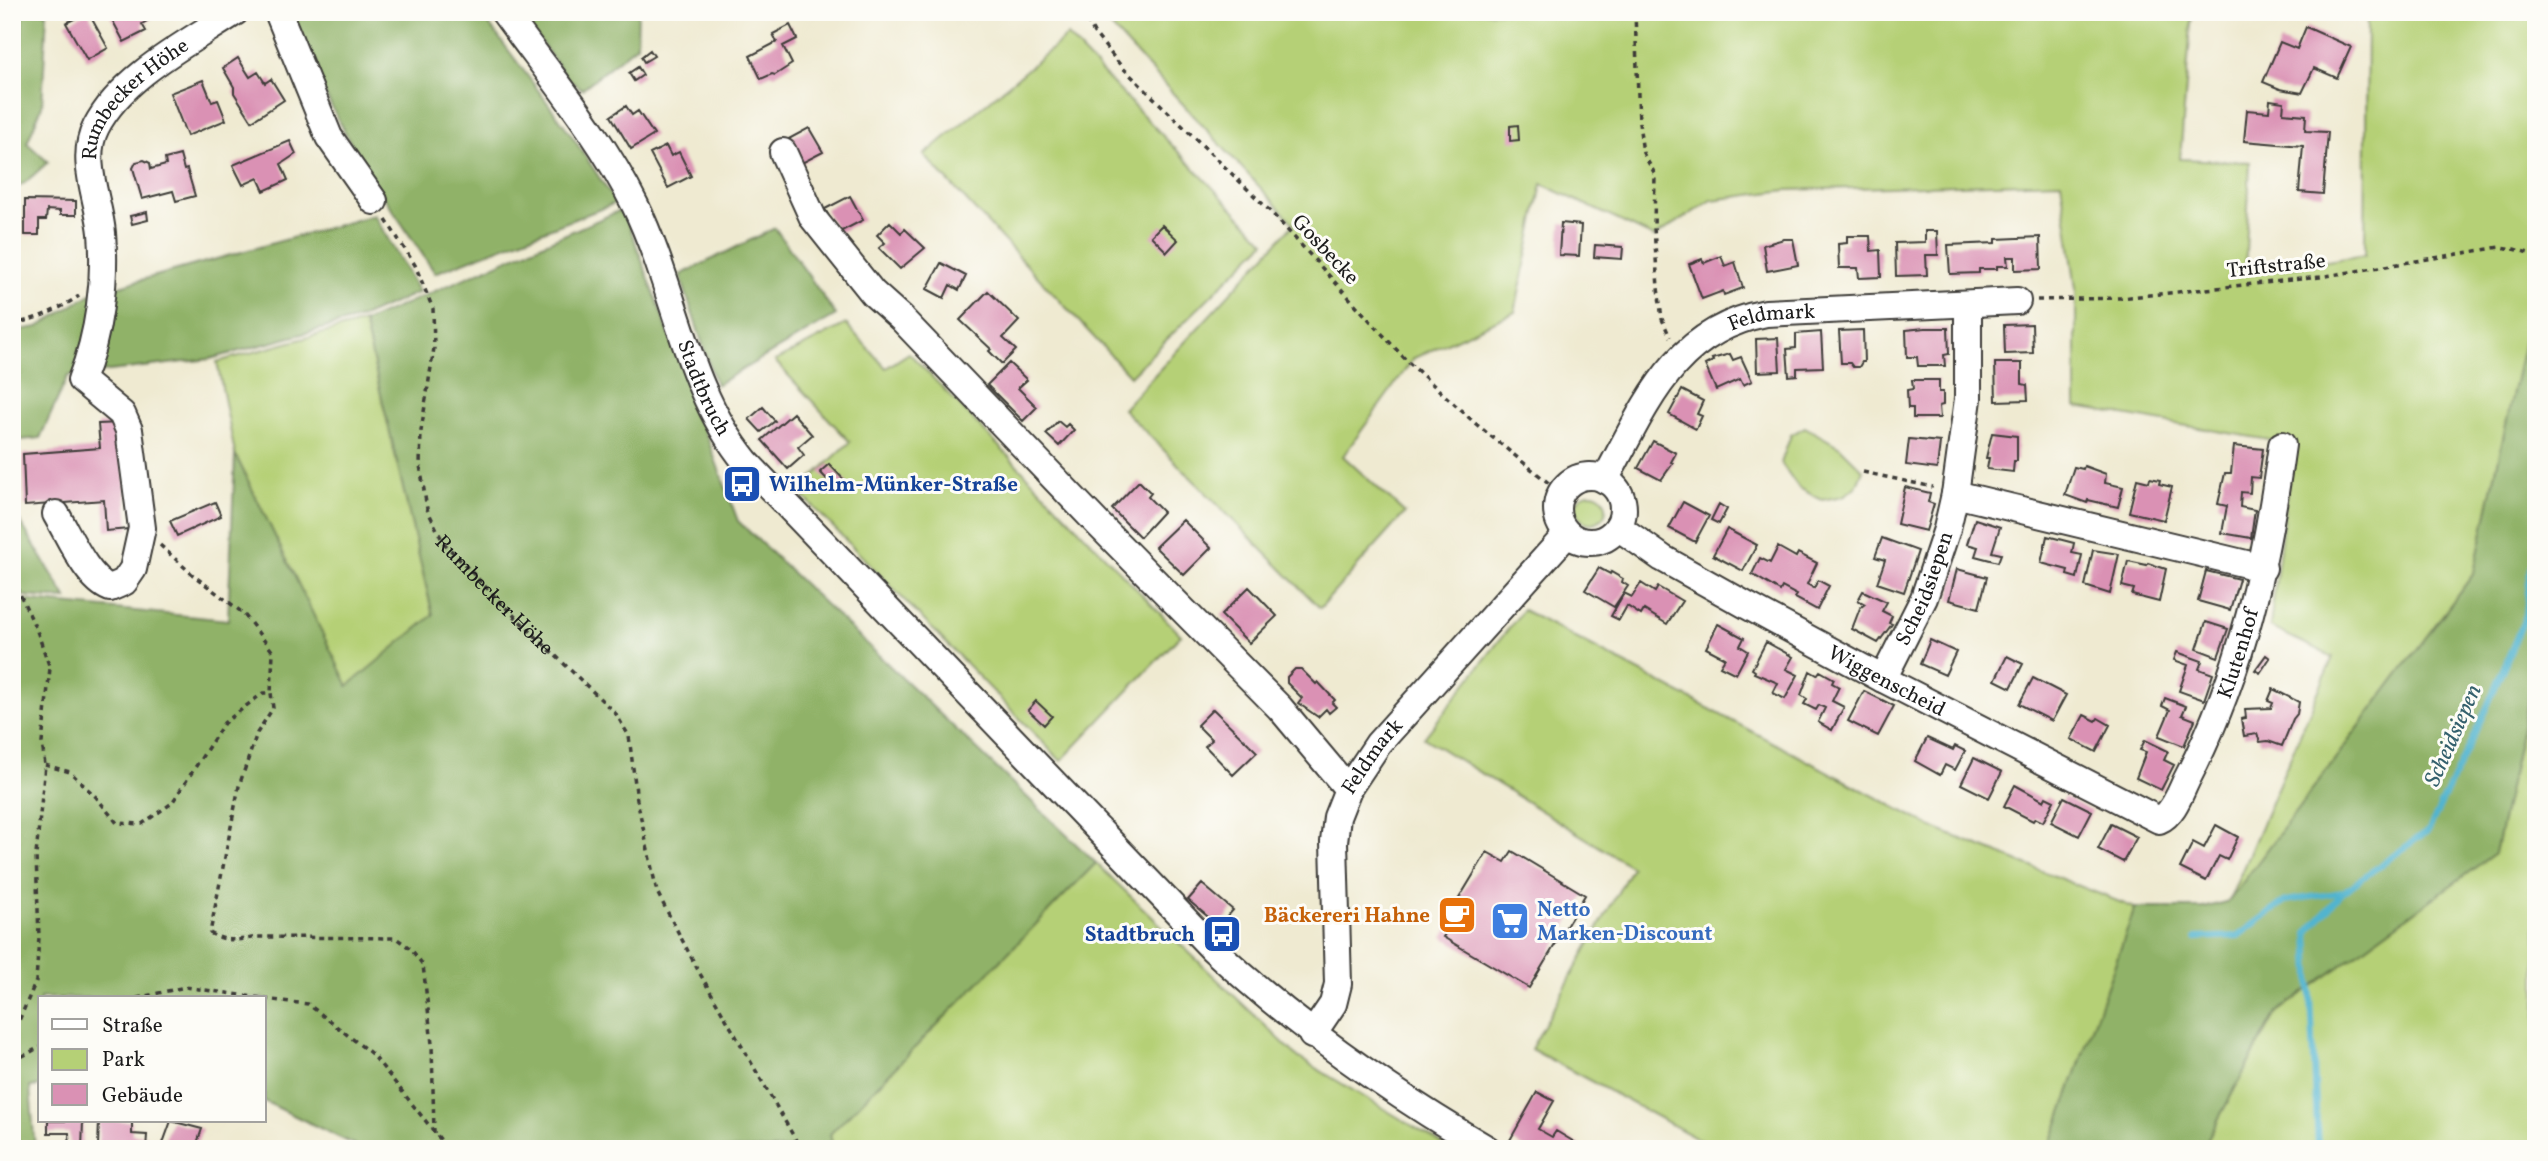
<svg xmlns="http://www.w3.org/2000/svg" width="2548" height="1161" viewBox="0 0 2548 1161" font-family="Vollkorn,serif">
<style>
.green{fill:#b5d076;stroke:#687649;stroke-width:2}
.forest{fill:#90b267;stroke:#566742;stroke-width:2}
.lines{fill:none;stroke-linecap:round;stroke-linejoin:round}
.stream{stroke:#51b4cf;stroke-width:6}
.building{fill:#da91b4}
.minor-casing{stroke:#3c3b37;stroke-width:30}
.path{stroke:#3c3b37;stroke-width:3.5;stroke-dasharray:5 5;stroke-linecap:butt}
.minor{stroke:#fff;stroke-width:26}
.labels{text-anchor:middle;stroke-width:6;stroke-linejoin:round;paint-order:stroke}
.street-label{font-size:21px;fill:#1c1c1c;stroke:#fdfcf7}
.transit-label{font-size:21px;font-weight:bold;fill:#164399;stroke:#fdfcf7;text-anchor:start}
.shop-label{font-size:21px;font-weight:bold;fill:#366cbe;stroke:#fdfcf7;text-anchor:start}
.food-label{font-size:21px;font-weight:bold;fill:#c56008;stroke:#fdfcf7;text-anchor:end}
.water-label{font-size:23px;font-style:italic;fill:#34606d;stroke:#fdfcf7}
</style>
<rect width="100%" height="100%" fill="#fdfcf7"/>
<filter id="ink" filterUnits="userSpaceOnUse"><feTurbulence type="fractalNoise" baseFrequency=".0143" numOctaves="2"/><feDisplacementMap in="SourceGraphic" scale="14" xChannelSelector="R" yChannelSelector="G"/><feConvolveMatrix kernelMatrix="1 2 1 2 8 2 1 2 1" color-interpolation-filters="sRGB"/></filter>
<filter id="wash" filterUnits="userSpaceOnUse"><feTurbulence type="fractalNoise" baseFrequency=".00686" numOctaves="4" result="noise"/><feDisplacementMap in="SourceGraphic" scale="28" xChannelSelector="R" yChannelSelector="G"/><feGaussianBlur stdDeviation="1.57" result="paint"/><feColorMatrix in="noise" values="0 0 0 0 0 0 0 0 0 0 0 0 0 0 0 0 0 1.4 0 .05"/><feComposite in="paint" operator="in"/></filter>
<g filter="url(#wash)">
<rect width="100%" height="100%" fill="#efead1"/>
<path class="green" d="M1113,12H2192L2180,159L2250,162L2245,274L2365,255L2367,12H2536V286L2474,573L2229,901L2333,657L2270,627L2293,444L2076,407V289L2061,182L1787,190L1712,200L1654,237L1542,184L1515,312L1414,358L1343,456L1405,513L1320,608L1123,409L1294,224L1104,19Z
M1067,36L1265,242L1130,376L924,155Z
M364,322L433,616L348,687L235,454L217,362Z
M846,324L886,368L909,353L1181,635L1061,761L798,491L850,442L775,361Z
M1805,427L1840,447L1863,470L1856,487L1843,496L1822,500L1799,488L1781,463L1791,435Z
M1576 508a15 15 0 1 1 30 0a15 15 0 1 1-30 0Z
M1523,610L1936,829L2135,908L2049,1149H1717L1531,1049L1632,867L1424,738Z
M2536,663V1149H2202L2276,1013L2495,853Z
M1096,863L1299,1058L1451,1149H833L830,1134Z"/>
<path class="forest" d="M23,12H47L42,106L27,143L48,162L26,182L12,191V116L16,115Z
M291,12H480L570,133L616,203L435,273L361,163L327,98Z
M519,12H638L637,45L582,89L568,79Z
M623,209L738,521L1096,863L830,1134L833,1149H363L264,1101V998H40V1086L30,1087L35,1149H12V599L228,620L235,454L348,686L433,615L364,322Z
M374,215L419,292L358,319L210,359L68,376L40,438L12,441V331L38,327L91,294Z
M775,228L836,315L716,385L680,275Z
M2536,286V663L2495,853L2276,1013L2202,1149H2049L2135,908H2204L2229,901L2474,573Z
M12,493L15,513L67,599L12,595Z"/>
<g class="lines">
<path class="stream" d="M2196,938L2238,936L2285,901L2343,892
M2318,1149L2308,932L2343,892L2429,830L2486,709L2526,615L2530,572L2536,553"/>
</g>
<g id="blocks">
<path class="building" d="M12,12H18L17,32H12Z
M88,12L108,48L87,60L66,23Z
M108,12H162L142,24L146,31L124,42Z
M790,25L797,39L783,46L792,64L775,75L772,74L761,79L750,56L777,42L773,34Z
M2306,27L2351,47L2337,78L2314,68L2302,93L2280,89L2263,82L2280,42L2297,49Z
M650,50L654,56L644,62L641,57Z
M238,58L250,77L258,72L265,83L271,79L284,100L252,121L234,93V87L223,68Z
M638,67L643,75L634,81L629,73Z
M203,80L212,102L218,100L226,120L187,136L170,93Z
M2270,100L2284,102L2283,113L2306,115L2305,131L2328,132L2323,194L2299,192L2303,146L2244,141L2247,110L2269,112Z
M626,106L632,115L638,111L654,135L631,149L611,116Z
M1518,125L1519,140L1510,141V126Z
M809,128L823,152L798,165L785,141Z
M290,141L296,154L281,164L288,180L264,191L258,178L243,185L233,165Z
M666,146L671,156L679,152L691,176L668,188L650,154Z
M180,155L184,170L187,169L195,196L176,201L173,191L142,199L133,168L136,162L144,160L150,163L151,169L166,165L165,159Z
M850,196L863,220L838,233L825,209Z
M25,200L76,201V215H60V211L47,210L46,220H39V235H25Z
M147,212L148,220L132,224L130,216Z
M890,222L901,233L905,229L925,248L900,269L879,248L885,243L877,235Z
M1561,223L1581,225L1579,256L1559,255Z
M1162,225L1178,240L1167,252L1151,236Z
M1925,231H1937L1938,255H1926L1927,275L1896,276L1895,243L1925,242Z
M1847,236H1870L1871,251L1880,250L1881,277L1859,278L1858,268H1839L1838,244L1847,243Z
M2040,237L2041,269L2015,270V257H2007L2008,266H1997V269H1979V273L1950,274L1948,245L1996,243V239Z
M1784,239H1793L1798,265L1767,271L1763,245Z
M1595,245L1623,247L1622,259L1594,257Z
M1721,256L1725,266L1735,262L1743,288L1724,295L1723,291L1702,299L1689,264L1702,259L1704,263Z
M941,263L966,276L959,290L950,285L944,298L927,289Z
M988,291L1019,321L1003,338L1016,350L1002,364L989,351L991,349L960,320Z
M2032,324L2033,353L2005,354L2004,325Z
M1925,328H1948L1949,354L1944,355L1945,366H1918L1917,357H1907L1906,330Z
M1863,330L1864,362H1862L1859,367H1853L1850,363H1841L1839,331Z
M1821,332L1823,367L1797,368V375L1789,376L1787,349L1796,348V334Z
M1778,338L1780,371L1757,372L1756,339Z
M1730,354L1733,360L1741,357L1752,381L1743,385L1740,379L1716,390L1705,365L1713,361L1712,359Z
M1009,363L1027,380L1018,388L1037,407L1023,421L987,385Z
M1995,363H2022V384L2027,385L2028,400L1996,401Z
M1912,380H1939V392H1943V405L1939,406L1940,418H1913V408H1908L1907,390L1913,389Z
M1682,390L1703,401L1697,414L1702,416L1696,429L1669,414Z
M763,407L775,421L761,432L749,419Z
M793,413L812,435L798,447L804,455L788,469L762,440Z
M1058,421L1065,427L1068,424L1074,430L1059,446L1046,434Z
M121,423L129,529L106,531L104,500L25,506L23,454L100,448L98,424Z
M1992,433L2017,436V461H2014L2013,472L1987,469L1989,458H1986Z
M1909,439L1940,442L1937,469L1906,465Z
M1653,441L1676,453L1671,462L1673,463L1661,480L1638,468Z
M2234,446L2263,449L2259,478L2251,477L2250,493L2241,492L2240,507L2255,510L2251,538L2222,533L2227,506L2218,504L2225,473H2231Z
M829,464L847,483L838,491L820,472Z
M2084,466L2106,474L2105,483L2123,487L2118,507L2088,500L2087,503L2065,495L2074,467L2083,469Z
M2150,478L2160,480L2159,484L2172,487L2164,520L2129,512L2137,479L2149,482Z
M1139,481L1151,493L1148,497L1163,512L1140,537L1112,509Z
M1905,487L1930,493L1928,502L1934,504L1926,531L1897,524Z
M215,502L221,516L177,536L170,521Z
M1683,502L1709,516L1695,542L1669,528Z
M1719,504L1727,509L1719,524L1711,520Z
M1975,519L2000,527L1992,552L2001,554L1998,562L1975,556L1978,547L1967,544Z
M1183,520L1211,548L1184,575L1155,547Z
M1727,529L1757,545L1743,571L1713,555Z
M2047,536L2074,543L2072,553L2082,555L2077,578L2067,575L2068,570L2041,563Z
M1882,538L1918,551L1904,592L1877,583L1885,560L1875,557Z
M1778,547L1796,557L1798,553L1817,563L1807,584L1814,588L1818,580L1829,586L1817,610L1795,598L1797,595L1782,587L1780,591L1752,574L1760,558L1770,563Z
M2093,550L2119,554L2110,594L2085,586Z
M2128,561L2147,565L2148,563L2166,569L2159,602L2132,595L2134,589L2122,586Z
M1599,568L1610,574L1611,572L1623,579L1622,582L1628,586L1614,607L1585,590Z
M1957,569L1987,577L1979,608L1949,600Z
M2206,571L2239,579L2230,610L2198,601Z
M1641,583L1655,592L1658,587L1682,601L1667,624L1644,610L1641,615L1627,606L1619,620L1611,616L1624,593L1632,597Z
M1249,587L1277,616L1249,643L1221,615Z
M1863,591L1887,602L1882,611L1892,616L1889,623L1892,624L1878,643L1852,629L1860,608L1865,604L1858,600Z
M2206,622L2228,629L2218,657L2197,649Z
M1718,624L1744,638L1740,646L1748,651L1736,674L1720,666L1725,658L1706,648Z
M1930,640L1956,652L1945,675L1920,664Z
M1766,642L1793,657L1786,669L1798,675L1785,699L1773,693L1778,683L1754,673L1755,671L1752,669Z
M2177,652L2202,661L2199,669L2213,674L2204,700L2179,691L2188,665L2174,660Z
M2266,655L2270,658L2260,673L2255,670Z
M2007,656L2023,664L2011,688L1995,680Z
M1295,669H1301L1316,684L1318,682L1335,700L1332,703L1336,707L1329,713L1326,709L1318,717L1298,703L1302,698L1287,683V677Z
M1810,671L1817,675L1820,671L1834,679L1832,683L1839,687L1832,701L1844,707L1832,730L1818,722L1825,708L1819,705L1816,710L1804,704L1807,699L1801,695Z
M2033,678L2066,695L2052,721L2019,704Z
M2273,689L2299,702L2297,714L2293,719L2282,746L2268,741L2260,742L2257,734L2244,736L2241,719L2246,718L2245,709L2271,708L2273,703L2268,701Z
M1864,691L1894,706L1878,736L1848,721Z
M2165,698L2186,706L2182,715L2195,720L2184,746L2159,736L2170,710L2162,706Z
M1036,701L1052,716L1044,725L1028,710Z
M1213,709L1257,752L1233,775L1205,746L1212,740L1197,725Z
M2084,715L2096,721L2098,718L2110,725L2096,752L2071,739Z
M1927,738L1953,750L1955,746L1965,751L1955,770L1945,765L1940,775L1915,761Z
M2145,740L2168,751L2164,760L2174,765L2161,790L2136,778L2146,752L2140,750Z
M1974,758L2002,772L1989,798L1961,784Z
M2015,785L2044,801L2046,797L2054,801L2043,822L2035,818L2033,821L2004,806Z
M2064,797L2092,811L2079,836L2051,822Z
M2111,824L2137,837L2123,862L2098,849Z
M2216,825L2238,837L2227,860L2219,856L2206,881L2180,868L2193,842L2204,848Z
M1512,851L1585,895L1529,988L1443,937L1451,925L1449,915L1487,852L1505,862Z
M1202,884L1233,910L1219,926L1188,900Z
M1537,1092L1554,1101L1538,1129L1552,1137L1556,1131L1586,1149H1526L1510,1140Z
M48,1121H83L82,1149H70L69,1133H48Z
M99,1121H132V1134L147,1135L146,1149L98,1146Z
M171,1121L202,1129L195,1149H169L162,1146Z"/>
</g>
</g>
<g filter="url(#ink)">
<use href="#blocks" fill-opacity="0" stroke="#3c3b37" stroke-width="2"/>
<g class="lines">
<g class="minor-casing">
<g id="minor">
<path d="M278,12L329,137L374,201"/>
<path id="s2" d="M504,12C549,74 601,136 635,205C676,289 686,389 746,462L1213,949C1297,1027 1388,1091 1487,1149"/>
<path d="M783,152L813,218L873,293L902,319L1099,525L1280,708L1348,789"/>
<circle cx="1590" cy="509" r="33"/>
<path id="s3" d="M1605,480C1646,405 1673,331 1766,313L2017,301"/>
<path d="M1955,494L2263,568"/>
<path id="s4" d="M56,514C69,536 87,579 110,588L124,582L133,569L142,528L129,430L122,414L81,380C99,335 106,281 102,233C99,199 79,160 96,127C122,76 188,43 235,12"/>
<path id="s5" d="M1618,527L1662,558L1746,605L1883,679L2159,820C2174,814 2181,790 2188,777C2243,670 2266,563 2282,445"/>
<path id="s6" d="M1883,679L1924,598L1947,529L1955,494L1968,399V304"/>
<path id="s7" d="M1312,1035L1333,1004L1338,984L1334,842L1337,817L1348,789L1378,744L1567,534"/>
</g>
</g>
<g class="path">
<path d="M1082,12L1094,33L1122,67L1270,211L1406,360L1476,424L1561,493"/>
<path d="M1635,12L1639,123L1643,153L1655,174L1654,228L1658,288L1662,319L1670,337"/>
<path id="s1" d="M386,220L415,265L433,309L434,348L421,431L420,465L427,509L443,542L502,604L616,714L629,736L637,800L657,892L699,972L801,1149"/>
<path d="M2037,300L2121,298L2320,277L2500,247L2514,249L2536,255"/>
<path d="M12,324C38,319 58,310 79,296"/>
<path d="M1863,472L1933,487"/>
<path d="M160,545L193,575L243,613L273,652L271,693"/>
<path d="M12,577L37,631L50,668L42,743L45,765L36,855L39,937L36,981L12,1037"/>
<path d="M45,765L70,772L96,797L117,823L142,824L172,803L224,723L263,693H271L273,708L257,733L239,786L210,933C227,943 240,940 258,937L396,938L411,949L423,965L432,1044L434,1134"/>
<path d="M137,998L185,987L261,998"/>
<path d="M264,999L308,1004L373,1055L448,1149"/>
<path d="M12,1058L21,1057L40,1047"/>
</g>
<use href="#minor" class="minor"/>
</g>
</g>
<defs>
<g id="bus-square" transform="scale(2.0125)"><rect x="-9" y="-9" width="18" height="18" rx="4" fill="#1a4fb4" stroke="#fdfcf7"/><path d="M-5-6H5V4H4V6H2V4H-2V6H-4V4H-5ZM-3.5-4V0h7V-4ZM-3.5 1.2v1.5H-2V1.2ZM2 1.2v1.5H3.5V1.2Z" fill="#fff"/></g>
<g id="cafe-square" transform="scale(2.0125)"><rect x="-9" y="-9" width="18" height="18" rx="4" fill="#e8710a" stroke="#fdfcf7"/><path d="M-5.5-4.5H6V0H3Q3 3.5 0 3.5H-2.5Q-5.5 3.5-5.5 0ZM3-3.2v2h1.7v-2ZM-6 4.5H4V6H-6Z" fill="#fff"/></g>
<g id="supermarket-square" transform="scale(2.0125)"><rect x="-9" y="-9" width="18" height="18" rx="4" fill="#3f7fe0" stroke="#fdfcf7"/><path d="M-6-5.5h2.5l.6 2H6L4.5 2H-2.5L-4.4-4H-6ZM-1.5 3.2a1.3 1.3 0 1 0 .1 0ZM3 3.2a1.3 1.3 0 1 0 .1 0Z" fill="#fff"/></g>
</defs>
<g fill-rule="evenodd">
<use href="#bus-square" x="742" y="484"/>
<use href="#cafe-square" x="1457" y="915"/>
<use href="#supermarket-square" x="1510" y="921"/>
<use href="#bus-square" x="1222" y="934"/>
</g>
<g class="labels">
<g class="street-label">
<text dy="7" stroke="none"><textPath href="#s4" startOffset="639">Rumbecker Höhe</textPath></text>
<text transform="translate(1326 249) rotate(47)" y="7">Gosbecke</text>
<text transform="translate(2276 265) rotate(-6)" y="7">Triftstraße</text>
<text dy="7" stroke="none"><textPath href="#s3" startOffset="247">Feldmark</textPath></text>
<text dy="7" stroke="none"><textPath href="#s2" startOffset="429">Stadtbruch</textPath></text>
<text dy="7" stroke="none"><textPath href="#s6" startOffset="100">Scheidsiepen</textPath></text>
<text dy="7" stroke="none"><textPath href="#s1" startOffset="413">Rumbecker Höhe</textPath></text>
<text dy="7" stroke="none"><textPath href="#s5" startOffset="802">Klutenhof</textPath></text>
<text dy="7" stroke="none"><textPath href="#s5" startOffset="310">Wiggenscheid</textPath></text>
<text dy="7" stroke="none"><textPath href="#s7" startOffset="296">Feldmark</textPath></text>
</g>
<g class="transit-label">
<text x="769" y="491">Wilhelm-Münker-Straße</text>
<text x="1195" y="941" text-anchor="end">Stadtbruch</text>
</g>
<g class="shop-label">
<text x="1537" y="916">Netto<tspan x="1537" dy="24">Marken-Discount</tspan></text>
</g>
<g class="food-label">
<text x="1430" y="922">Bäckereri Hahne</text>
</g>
<g class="water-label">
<text transform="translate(2452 735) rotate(-66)" y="8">Scheidsiepen</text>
</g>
</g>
<rect width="2548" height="1161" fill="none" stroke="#fdfcf7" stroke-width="42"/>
<rect x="38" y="996" width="228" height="126" fill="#fdfcf7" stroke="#a3a29f" stroke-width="2"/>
<rect x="52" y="1019" width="35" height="10" fill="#ffffff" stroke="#a3a29f" stroke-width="2"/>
<text x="102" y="1032" font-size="21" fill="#1c1c1c">Straße</text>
<rect x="52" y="1049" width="35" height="21" fill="#b5d076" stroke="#a3a29f" stroke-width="2"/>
<text x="102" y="1066" font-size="21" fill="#1c1c1c">Park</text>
<rect x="52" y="1084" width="35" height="21" fill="#da91b4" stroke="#a3a29f" stroke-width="2"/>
<text x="102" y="1102" font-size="21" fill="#1c1c1c">Gebäude</text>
</svg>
